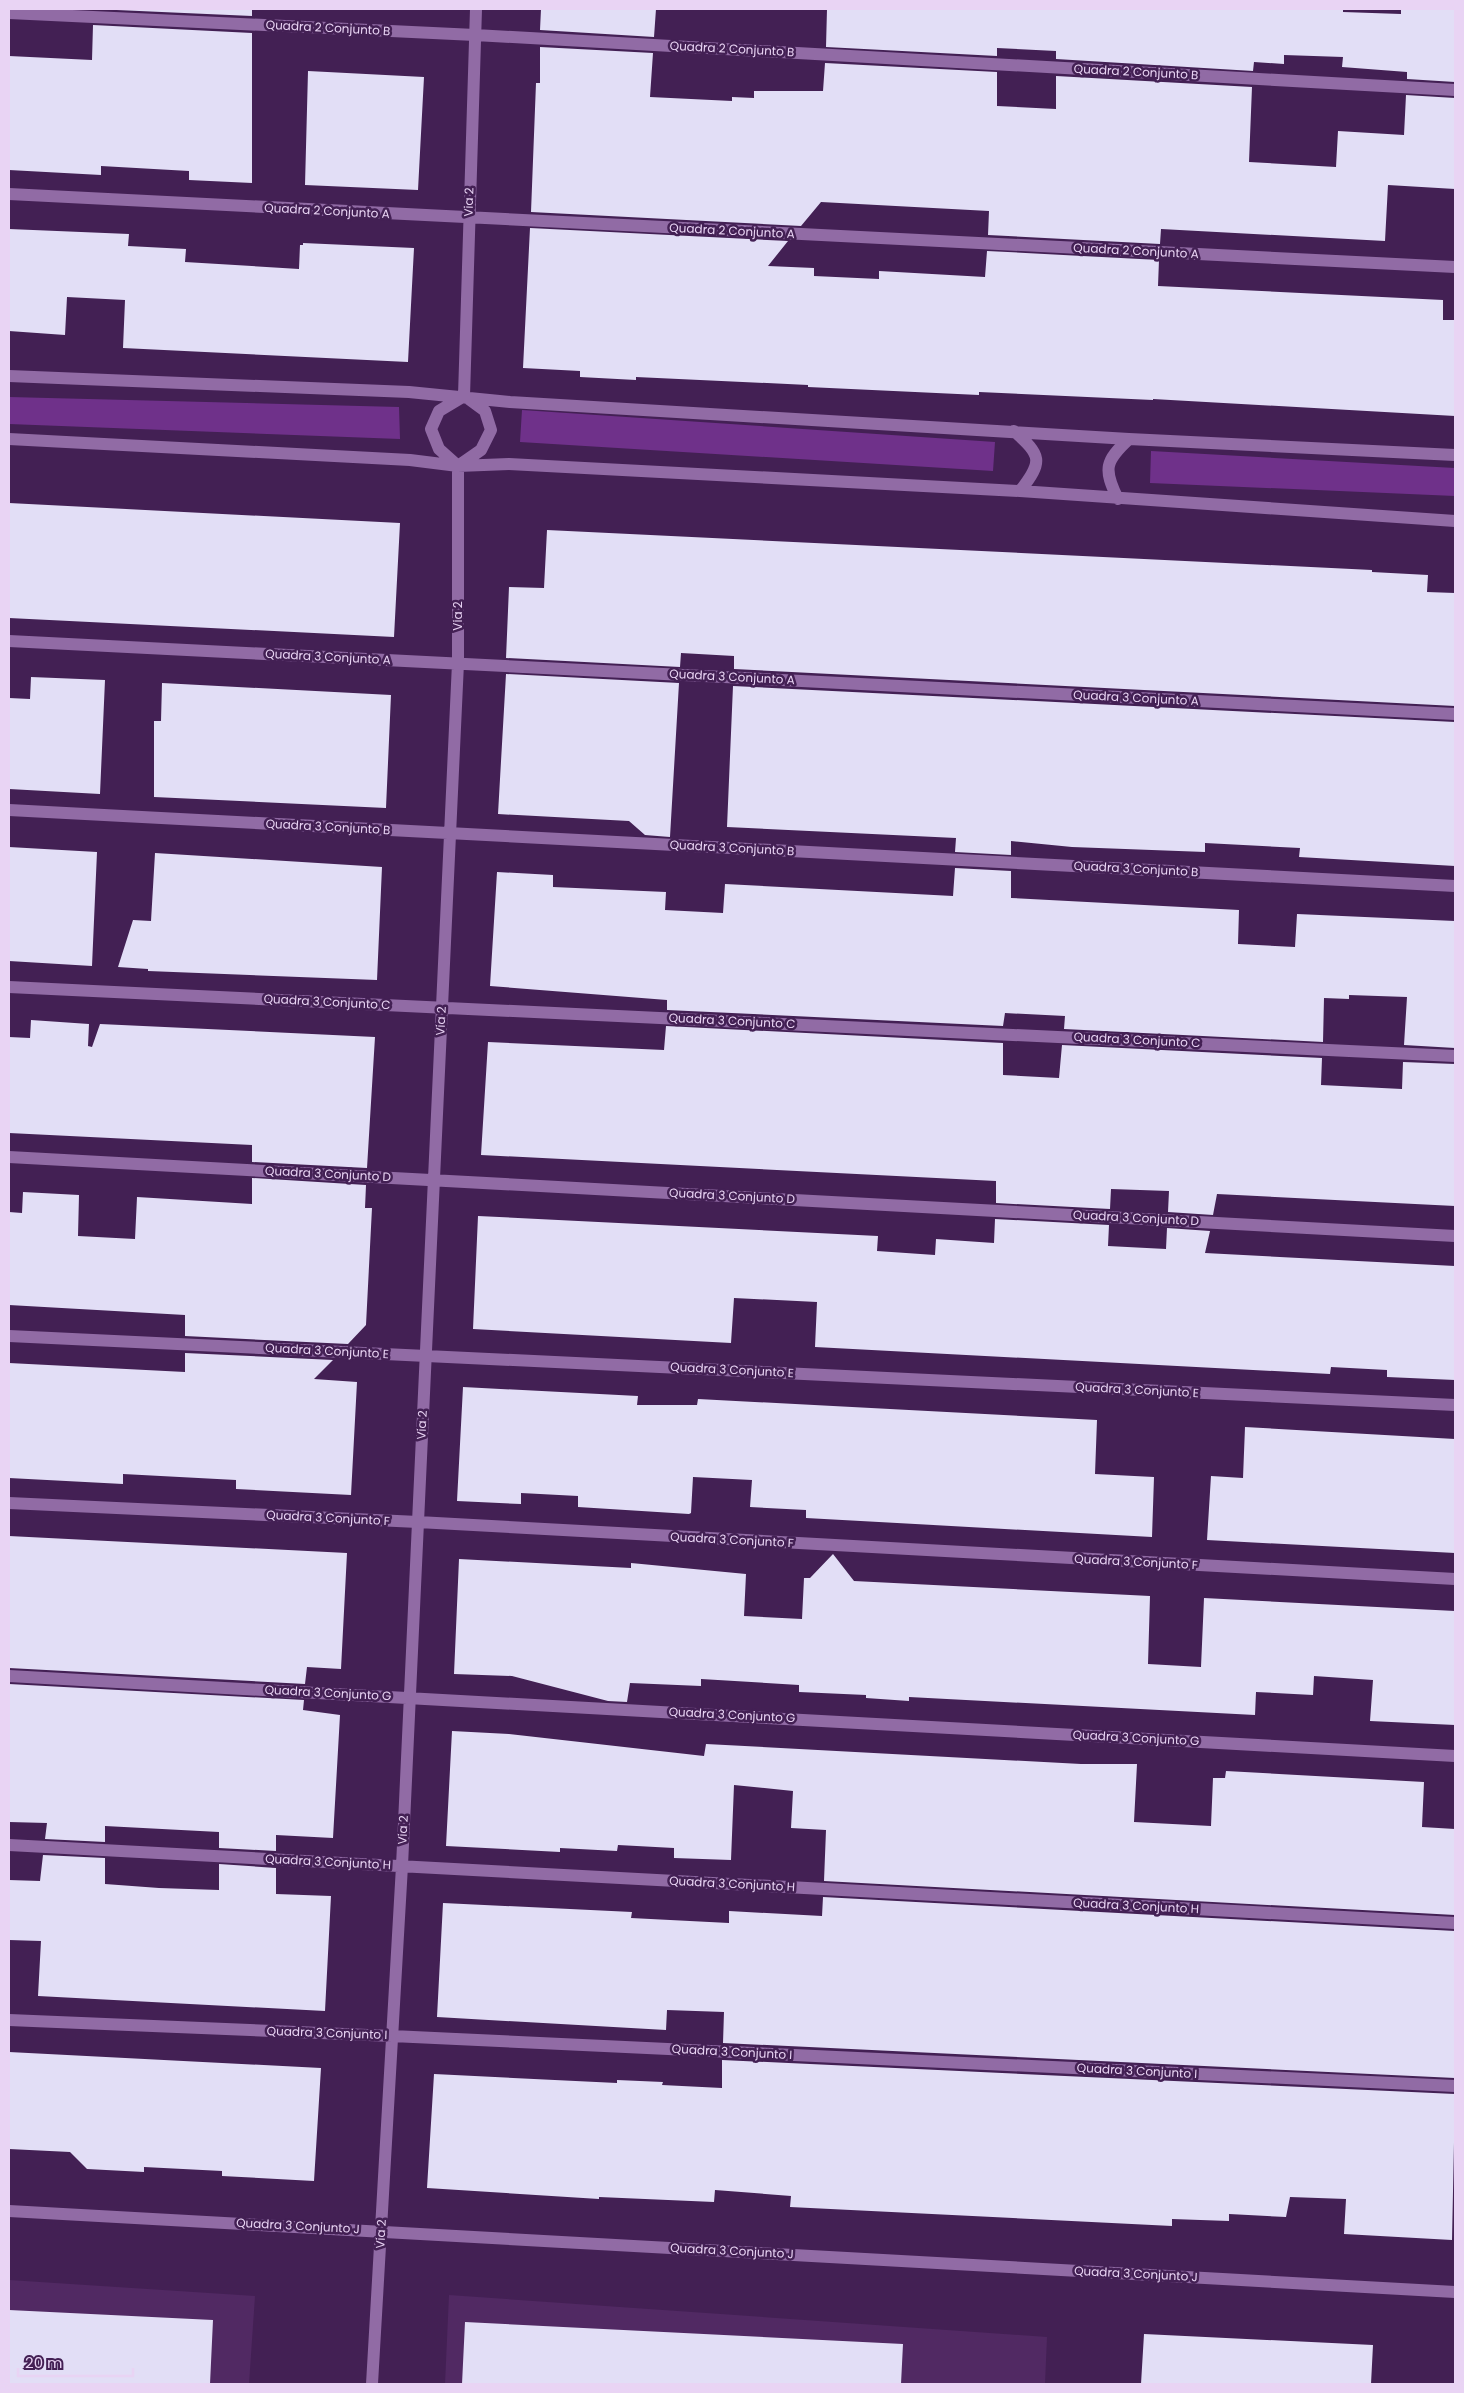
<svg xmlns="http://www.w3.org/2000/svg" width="1464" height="2393" viewBox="0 0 1464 2393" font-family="Poppins,sans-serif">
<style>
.built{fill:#512963}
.green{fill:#6f318a}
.building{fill:#e2def6}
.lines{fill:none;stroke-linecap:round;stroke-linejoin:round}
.minor{stroke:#916ba5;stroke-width:12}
.labels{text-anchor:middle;stroke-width:5;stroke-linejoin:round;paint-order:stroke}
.street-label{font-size:12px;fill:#e9d4f4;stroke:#432054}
</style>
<rect width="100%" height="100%" fill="#432054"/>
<path class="built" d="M9,2280L255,2296L249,2384H9Z
M449,2295L1047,2337L1045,2384H445Z"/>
<path class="green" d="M9,397L399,407L400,439L9,424Z
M522,410L995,442L993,471L520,442Z
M1151,451L1455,468V496L1150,483Z"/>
<path class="building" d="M94,9H252V16Z
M541,9H656L654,37L540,30Z
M827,9H1343V12L1401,14V9H1455V82L1407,79V72L1342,67L1343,57L1284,55V64L1254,62L1253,71L1056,59V51L997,48V56L826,47Z
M93,25L252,33V183L189,180V171L101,166V175L9,170V56L92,60Z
M540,47L653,53L650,97L732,101V97L754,98V91H823L825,63L997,72V106L1056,109V76L1252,87L1249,162L1336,167L1338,131L1404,135L1406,95L1455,98V189L1388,185L1385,241L1161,229L1160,244L988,235L989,211L821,202L801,226L531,212L536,83H540Z
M308,71L424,77L418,190L305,185Z
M530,228L788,241L768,266L814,268V276L879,279V271L985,277L987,251L1159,260L1158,286L1443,300V320H1455V416L1153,399V400L979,392V395L808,387V385L636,377V380L580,377V371L523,368Z
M9,229L129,234L128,246L186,249L185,262L299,269L300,245H303V243L414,248L408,362L123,348L125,300L67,297L65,335L9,331Z
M9,503L400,523L394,637L9,618Z
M547,530L1372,570V572L1428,575L1427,592L1455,593V706L734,669V656L681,653L680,667L506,658L509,587L544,588Z
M506,674L679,683L670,837L645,835L629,821L498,814Z
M31,677L105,680L100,794L9,789V698L30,699Z
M162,683L391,695L386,808L154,797V721H161Z
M733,686L1455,722V866L1299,857L1300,848L1205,843V852L1072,847L1011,841V855L955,852L956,838L727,827Z
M9,847L97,852L92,966L9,961Z
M155,853L382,867L377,980L148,971V969L118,967L133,920L151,921Z
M955,868L1011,871V898L1239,910L1238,944L1295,947L1297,914L1455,921V1048L1404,1045L1407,997L1349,995V999L1324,998L1323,1042L1064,1029L1065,1016L1005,1013L1003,1026L667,1010V1000L490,986L497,872L553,875V887L666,892L665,910L723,913L725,884L953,896Z
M31,1020L89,1024L88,1046L92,1047L100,1024L375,1037L367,1168L252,1162V1145L9,1133V1037L30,1038Z
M666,1026L1003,1043V1075L1059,1078L1062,1045L1322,1058L1321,1085L1402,1089L1403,1062L1455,1064V1206L1217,1194L1213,1215L1168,1212L1169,1191L1111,1189L1110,1209L996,1203V1181L481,1155L488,1042L664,1050Z
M252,1178L366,1185L365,1208H372L366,1325L348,1344L185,1336V1315L9,1305V1212L22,1213L23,1192L79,1195L78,1236L135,1239L137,1197L252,1204Z
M478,1216L878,1236L877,1251L935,1255L936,1239L994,1243L995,1219L1109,1225L1108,1246L1166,1249L1167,1228L1210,1231L1205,1253L1455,1266V1380L1387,1377V1370L1331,1367L1330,1374L815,1347L817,1302L734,1298L731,1343L473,1329Z
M185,1353L333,1360L314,1379L357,1382L351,1495L236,1489V1480L123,1474V1484L9,1478V1363L185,1372Z
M463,1387L638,1396L637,1405H697L698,1399L1097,1420L1095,1474L1154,1477L1152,1537L806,1518V1510L750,1507L752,1480L693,1477L691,1513L689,1514L578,1507V1496L521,1493V1504L457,1501Z
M1245,1427L1455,1439V1553L1207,1540L1211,1476L1243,1478Z
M9,1536L347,1553L341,1669L307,1667L305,1684L9,1668Z
M833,1554L854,1581L1150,1596L1148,1664L1201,1667L1204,1598L1455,1611V1725L1370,1721L1373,1680L1314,1676L1313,1695L1256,1692L1255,1715L909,1697V1701L866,1698V1695L799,1692V1685L701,1679V1686L630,1683L627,1702L608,1701L512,1676L454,1674L459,1559L631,1568V1563L746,1574L744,1616L802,1619L804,1578H810Z
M9,1684L304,1700L303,1710L340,1715L333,1838L276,1835V1851L219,1848V1832L105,1826V1842L45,1839L47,1823L9,1822Z
M452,1731L509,1734L704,1756L706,1744L1081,1764H1137L1134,1822L1211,1826L1213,1778H1225L1226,1771L1424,1782L1422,1827L1455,1829V1915L824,1881L826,1830L791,1828L793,1791L734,1785L731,1860L674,1858V1848L618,1845L617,1851L560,1848V1852L446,1846Z
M43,1855L105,1858V1884L159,1888L219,1890V1864L276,1868V1894L331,1896L325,2011L38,1996L41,1941L9,1940V1880L40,1881Z
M823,1897L1455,1931V2078L723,2043L724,2012L667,2010L666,2030L437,2017L443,1903L632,1912L631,1918L729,1923V1911L822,1916Z
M9,2052L321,2068L314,2181L222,2176V2171L144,2167V2172L87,2169L70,2152L9,2149Z
M722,2060L1455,2094L1452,2240L1344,2234L1346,2199L1290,2197L1286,2217L1229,2214V2221L1172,2219V2226L790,2207L791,2196L715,2190L714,2202L599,2197V2199L427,2188L434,2074L617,2083V2080L663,2082L662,2085L722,2088Z
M9,2310L213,2320L210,2384H9Z
M465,2322L903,2344L901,2384H462Z
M1144,2334L1373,2345L1371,2384H1141Z"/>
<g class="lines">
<path class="minor" d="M9,13L475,35L1455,90
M9,194L1455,267
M9,376L409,392L510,402L1129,439L1455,455
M464,396L476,9
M1014,431C1041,455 1044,461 1020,491
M9,439L410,460L458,466L509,464L1020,491L1455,521
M458,466L439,449L431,429L439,411L464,396
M458,466L481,450L491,430L485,411L466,397
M1118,499C1103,469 1105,461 1129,439
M9,641L1455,714
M9,810L1455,886
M9,987L1455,1056
M9,1157L1455,1236
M9,1336L1455,1405
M9,1503L418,1522L1455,1579
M9,1676L1455,1756
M9,1845L1455,1923
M9,2020L392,2036L1455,2086
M9,2211L1455,2292
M372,2384L402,1866L458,663V466"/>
</g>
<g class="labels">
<g class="street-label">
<text transform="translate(328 28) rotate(3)" y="4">Quadra 2 Conjunto B</text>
<text transform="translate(732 49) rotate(3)" y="4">Quadra 2 Conjunto B</text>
<text transform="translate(1136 72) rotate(3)" y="4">Quadra 2 Conjunto B</text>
<text transform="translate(469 202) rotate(-88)" y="4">Via 2</text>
<text transform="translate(327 211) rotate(3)" y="4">Quadra 2 Conjunto A</text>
<text transform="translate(732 231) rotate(3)" y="4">Quadra 2 Conjunto A</text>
<text transform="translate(1136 251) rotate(3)" y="4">Quadra 2 Conjunto A</text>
<text transform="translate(458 616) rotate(-90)" y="4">Via 2</text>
<text transform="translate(328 657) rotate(3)" y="4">Quadra 3 Conjunto A</text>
<text transform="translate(732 677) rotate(3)" y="4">Quadra 3 Conjunto A</text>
<text transform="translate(1136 698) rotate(3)" y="4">Quadra 3 Conjunto A</text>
<text transform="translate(328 827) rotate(3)" y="4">Quadra 3 Conjunto B</text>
<text transform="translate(732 848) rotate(3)" y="4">Quadra 3 Conjunto B</text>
<text transform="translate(1136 869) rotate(3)" y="4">Quadra 3 Conjunto B</text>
<text transform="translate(327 1002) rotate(3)" y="4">Quadra 3 Conjunto C</text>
<text transform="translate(441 1021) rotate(-87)" y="4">Via 2</text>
<text transform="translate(732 1021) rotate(3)" y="4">Quadra 3 Conjunto C</text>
<text transform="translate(1137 1040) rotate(3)" y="4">Quadra 3 Conjunto C</text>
<text transform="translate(328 1174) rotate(3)" y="4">Quadra 3 Conjunto D</text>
<text transform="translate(732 1196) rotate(3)" y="4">Quadra 3 Conjunto D</text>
<text transform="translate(1136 1218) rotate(3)" y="4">Quadra 3 Conjunto D</text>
<text transform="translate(327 1351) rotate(3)" y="4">Quadra 3 Conjunto E</text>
<text transform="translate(732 1370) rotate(3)" y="4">Quadra 3 Conjunto E</text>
<text transform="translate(1137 1390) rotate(3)" y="4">Quadra 3 Conjunto E</text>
<text transform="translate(422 1425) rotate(-87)" y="4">Via 2</text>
<text transform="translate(328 1518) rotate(3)" y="4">Quadra 3 Conjunto F</text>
<text transform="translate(732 1540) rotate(3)" y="4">Quadra 3 Conjunto F</text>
<text transform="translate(1136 1562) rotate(3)" y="4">Quadra 3 Conjunto F</text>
<text transform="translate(328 1693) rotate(3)" y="4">Quadra 3 Conjunto G</text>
<text transform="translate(732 1715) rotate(3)" y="4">Quadra 3 Conjunto G</text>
<text transform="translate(1136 1738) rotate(3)" y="4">Quadra 3 Conjunto G</text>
<text transform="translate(403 1830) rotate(-87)" y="4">Via 2</text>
<text transform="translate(328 1862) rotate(3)" y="4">Quadra 3 Conjunto H</text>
<text transform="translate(732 1884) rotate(3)" y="4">Quadra 3 Conjunto H</text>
<text transform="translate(1136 1906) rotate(3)" y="4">Quadra 3 Conjunto H</text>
<text transform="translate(327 2033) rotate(2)" y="4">Quadra 3 Conjunto I</text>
<text transform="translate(732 2052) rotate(3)" y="4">Quadra 3 Conjunto I</text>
<text transform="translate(1137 2071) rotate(3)" y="4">Quadra 3 Conjunto I</text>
<text transform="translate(298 2226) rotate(3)" y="4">Quadra 3 Conjunto J</text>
<text transform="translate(381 2234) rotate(-87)" y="4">Via 2</text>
<text transform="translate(732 2251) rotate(3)" y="4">Quadra 3 Conjunto J</text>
<text transform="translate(1136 2274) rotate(3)" y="4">Quadra 3 Conjunto J</text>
</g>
</g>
<rect width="1464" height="2393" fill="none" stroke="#e9d4f4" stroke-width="20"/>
<path d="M18 2368v8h115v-8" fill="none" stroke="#e9d4f4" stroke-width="2.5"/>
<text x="25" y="2368" font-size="15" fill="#e9d4f4" stroke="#432054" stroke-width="4" paint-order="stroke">20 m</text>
</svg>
